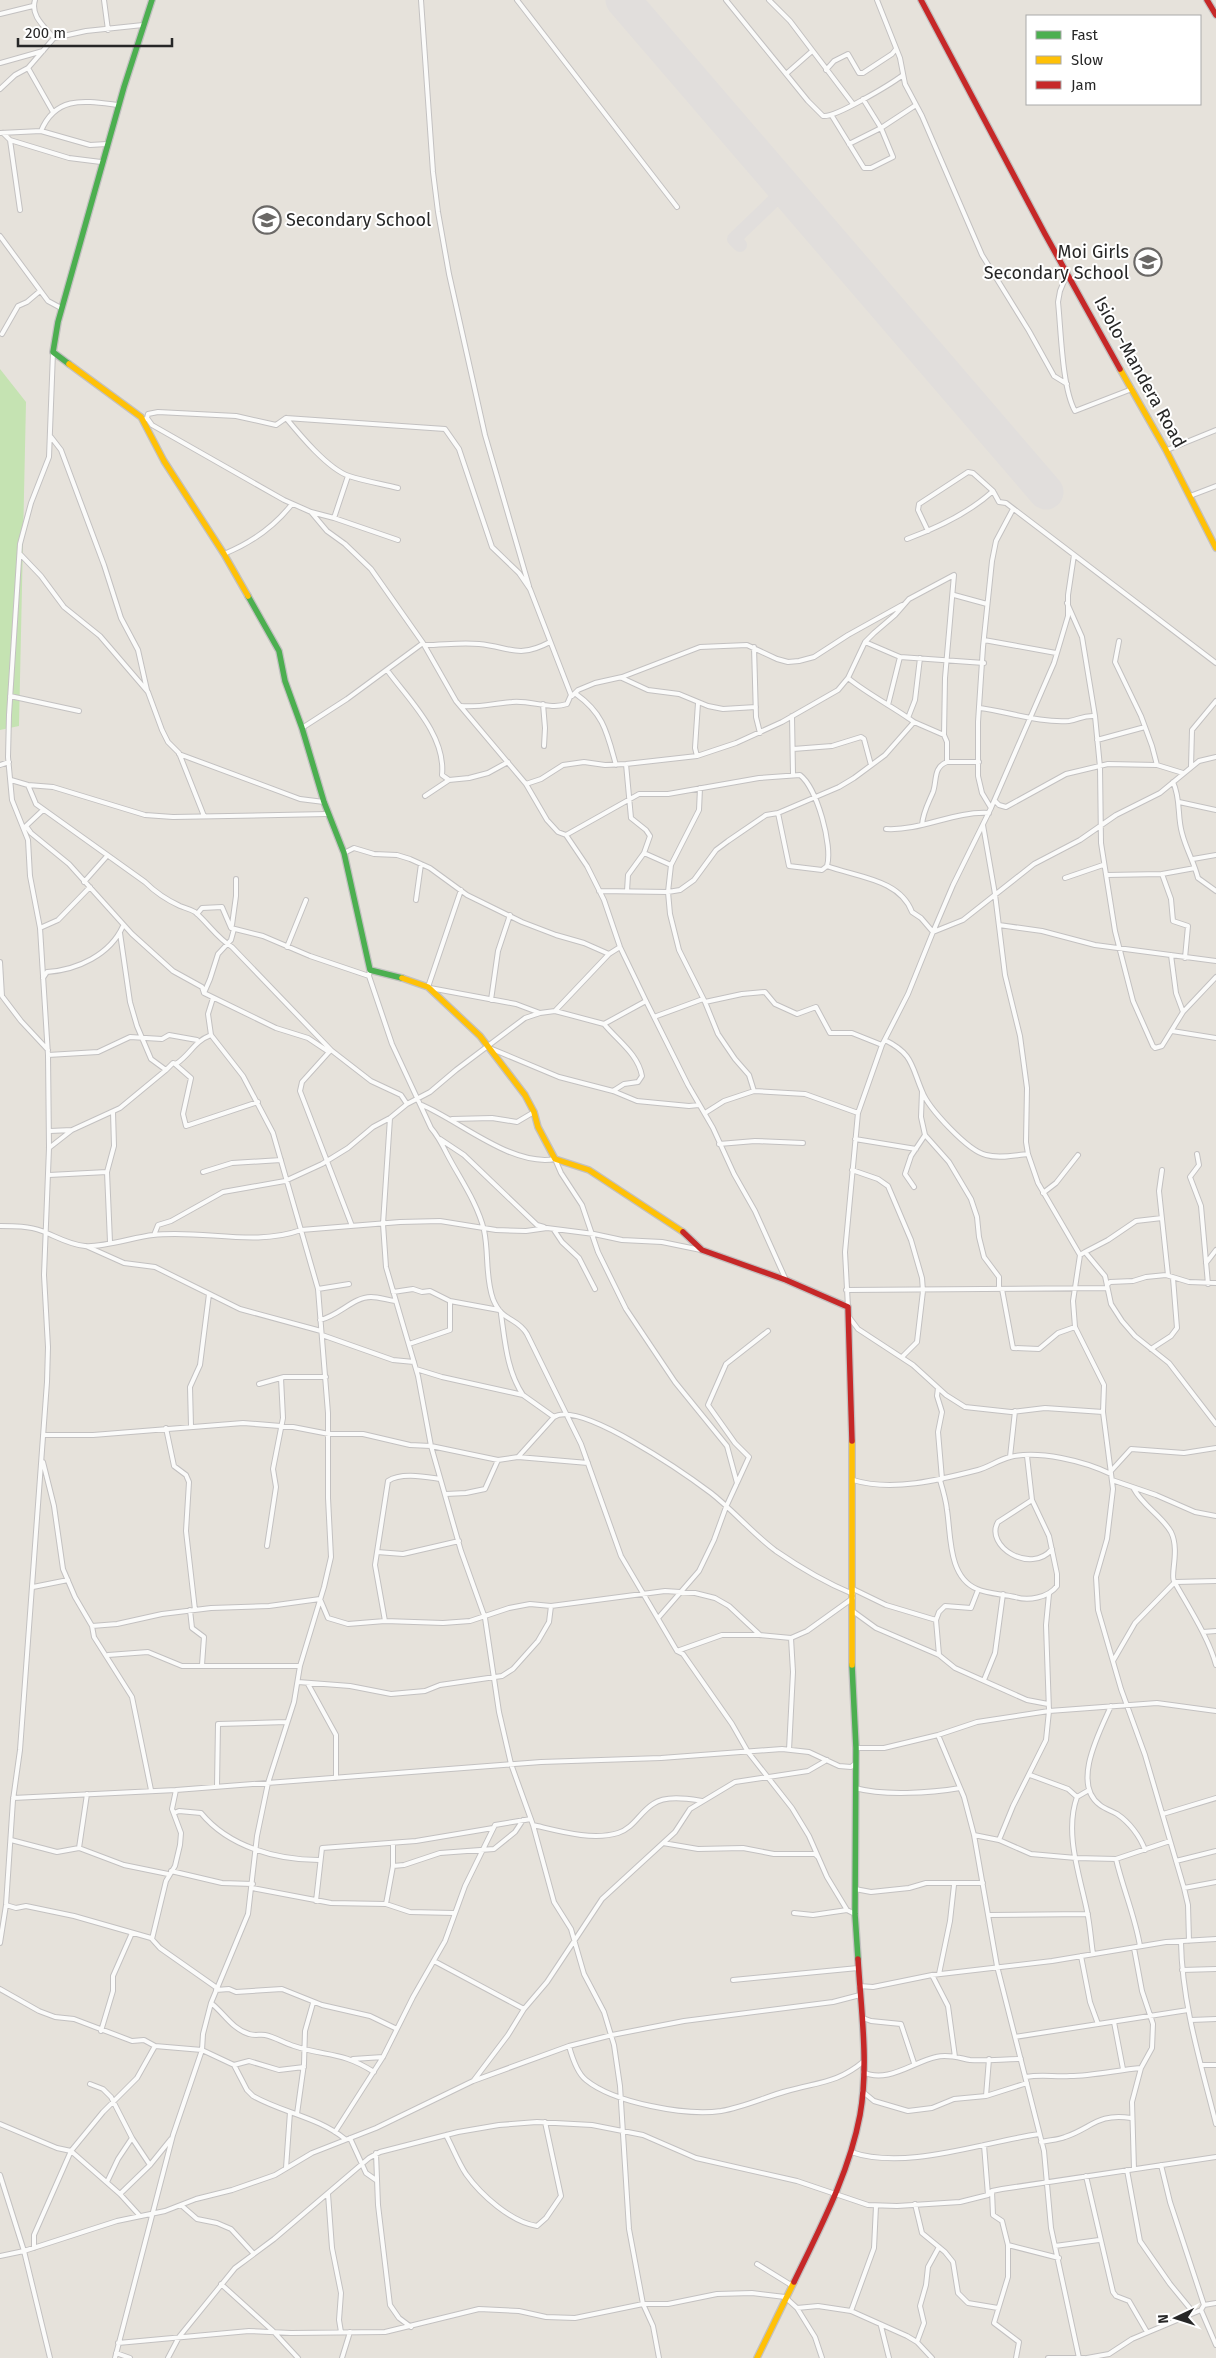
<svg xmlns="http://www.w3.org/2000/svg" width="1216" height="2358" viewBox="0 0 1216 2358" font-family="'Fira Sans',sans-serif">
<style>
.green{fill:#c5e3b2}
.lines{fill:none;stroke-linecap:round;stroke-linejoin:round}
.taxiway{stroke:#e1dedc;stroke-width:14}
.runway{stroke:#e1dedc;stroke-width:35}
.street-casing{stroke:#c3c1c1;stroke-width:6}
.fast-casing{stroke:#c3c1c1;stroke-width:8}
.slow-casing{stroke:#c3c1c1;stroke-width:8}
.jam-casing{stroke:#c3c1c1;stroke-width:8}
.street{stroke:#fbfbfa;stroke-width:4}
.fast{stroke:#4caf50;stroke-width:5.5}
.slow{stroke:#ffc107;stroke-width:5.5}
.jam{stroke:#c62828;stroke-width:5.5}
.labels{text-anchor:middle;stroke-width:4;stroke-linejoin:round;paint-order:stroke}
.poi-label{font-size:18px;fill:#272727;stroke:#fff;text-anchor:start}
.street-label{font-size:18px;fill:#272727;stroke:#fff}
</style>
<rect width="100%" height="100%" fill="#e6e2db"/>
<path class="green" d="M0,369L26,402L19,726L0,730Z"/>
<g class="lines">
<path class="taxiway" d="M740,245L734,239L786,189"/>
<path class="runway" d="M623,0L1046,492"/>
<g class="street-casing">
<path id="street" d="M35,0C30,16 45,27 54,38
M104,0L108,30
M421,0L433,172L438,212L449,274L485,435L529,586
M517,0L677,207
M726,0L808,101L823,116C835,118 891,84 903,75
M769,0L790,21L853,104
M877,0L900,58L905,84L922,116L982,255L1029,331L1054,376L1067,384
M0,14L33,6
M0,63L43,51
M28,68L53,112
M826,70L834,61L848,54L859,73H863L892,54L896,49
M786,74L811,52
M0,89L15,75L28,68L54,38L86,31L143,25
M863,99L881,128L916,105
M832,116L864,168H871L893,157L881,128L849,144
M41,131C56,95 85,101 118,105
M0,133L41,131L90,145L107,144
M3,133L10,140L20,210
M10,140L69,158L101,162
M0,236L48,301L61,308
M1067,274L1060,291L1058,302C1061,330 1062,388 1075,411L1132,389
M2,334L18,306L27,302L40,291
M147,418L148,414L158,412L236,416L276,425L286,418L445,429L459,449L492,547L519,573L530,589L571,695
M286,418C300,435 328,469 349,476C364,481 382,484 398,488
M143,421L147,418L152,425L284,500L311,512L327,531L345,544L371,569L423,643L456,701L526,784L547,820L558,832L566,835L587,866L604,900L620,947L646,1001L688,1085L713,1128L734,1174L755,1211L786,1280
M51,437L61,450L104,565L121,618L138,650L147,690
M1167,450L1216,430
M1190,496L1216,486
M311,512L334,518L398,540
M334,518L348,476
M928,531L918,510L919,504L968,472L973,473L993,491
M907,539C937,528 969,513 993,491L999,502L1006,503L1216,663
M20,554L41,576L64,607L100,636L148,692L162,730L168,742L179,753L204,816
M224,554C251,543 274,527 292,504
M954,595L987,604
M1067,603L1082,637L1095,716L1100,767L1101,843L1115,931L1133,1001L1153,1046L1155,1048L1162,1046L1183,1012L1216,977
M984,640L1056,653
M1119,641L1115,662L1141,716L1152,746L1157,765
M865,642L900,657L984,663
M425,645C443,645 461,642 479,644C510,647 518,659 550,642
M754,647L756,717L760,733
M387,670C409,700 446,735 442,775L449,780
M622,678L648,690L679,694L708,706L723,709L756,707
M848,678C869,695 892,706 914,722
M576,694C604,714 607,733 616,765
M10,696L79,711
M543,704L545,728L544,746
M888,705L900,657
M461,706C479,708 495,703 512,702C531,700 550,710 567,704L571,695L572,696L578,690L595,683L622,677L700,647L747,645L777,659L788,662L799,661L814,657L848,635L902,605
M980,708C1009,712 1040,723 1069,721C1079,720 1082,715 1095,716
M792,716L793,774
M908,718L915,700L920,658
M302,728L347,699L423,643
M1097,740L1145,727
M793,749L832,746L861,737L864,739L871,765
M179,754L300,799L324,802
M697,756L695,748L698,703
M626,764L631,818L646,830L650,836L644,853L671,865
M0,765L9,762
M1191,767L1192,730L1216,701
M11,780L28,785L53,787L145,815L173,817L328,814
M1173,782C1181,799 1177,816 1182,833C1186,849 1194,862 1198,878L1216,891
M526,784L541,779L563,765L584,762L605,765L626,764L697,756L736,743L782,722L838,690L848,678L865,642L874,633L895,615L909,599L954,575L945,678L944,735
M28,785L36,804L145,882C155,892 167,900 180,906C185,908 190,909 195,912C208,923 217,938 232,947L331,1050
M700,788L699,810L671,865L668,892L670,914L679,950L705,1002L718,1034L735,1059L749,1075L754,1091
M425,796L449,780L469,778L488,773L508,762
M995,801L999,805L1006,807L1066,774L1108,764L1157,765L1183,773
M1179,802L1216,810
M991,808L982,793L978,776V722L983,647L992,561L996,541L1013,509
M778,813L789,866L822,870L827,866
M922,825C923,812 928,804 933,792C937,781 933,767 947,762
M983,825L995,894L1005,975L1020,1036L1027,1088L1026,1142L1028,1154L1038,1183L1080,1255L1073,1301L1075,1327L1104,1385L1103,1412L1113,1489L1107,1539L1096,1577L1098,1610L1121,1689L1145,1755L1184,1888L1188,1905L1189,1941
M26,826L31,833L69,864L132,934L173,971L202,987L204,993L276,1028L308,1038L329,1052L331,1050L371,1081L401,1095L407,1104
M26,826L43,810
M886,829C922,831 953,811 989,813
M566,835L639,794H668L759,778L800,775C817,788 833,846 827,866C856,877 900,879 912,912L921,918L933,932
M344,853L354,848L374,854L397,855L410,859L430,868L467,895L522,922L556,935L584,943L609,954
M1193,859L1216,855
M1162,874L1171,899L1173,921L1188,926L1185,958
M1107,875L1162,874L1195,868
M1065,878L1103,865
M84,882L107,856
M599,891L668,892L680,890L694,880L716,850L728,841L766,815L778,813L839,787L854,778L885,755L914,722L944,735L947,742V762H979
M627,891L628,875L644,853
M416,900L421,864
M197,914L202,908L222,907L231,928L263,936L310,956L369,976
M232,925L236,896V879
M999,925L1042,931L1095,945L1216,961
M40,928L58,920L90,887
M933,932L953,885L991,808L1054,663L1068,616V595L1074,555
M120,933L130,1002L137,1026L151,1059L166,1070L173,1063L176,1064C192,1053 193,1042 211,1035
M287,947L306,900
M1171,955L1176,993L1183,1012
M0,962L2,996L21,1021L48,1050
M370,970L369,976L392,1044L431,1128C438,1136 442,1144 447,1154C460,1179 477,1202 484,1230C489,1253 485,1277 493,1299C502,1322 517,1317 527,1334L581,1444L621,1556L677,1651L683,1654L732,1724L748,1752L792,1808L809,1836L827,1877L847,1910L855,1914
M43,978L47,972C77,970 110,955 123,926
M428,987L461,890
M430,988L516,1004L540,1013L555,1011L604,1024L646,1001
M204,993L210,979L218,954L231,940L234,929
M491,1000L498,951L510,915
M705,1002L742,994L765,992L775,1004L797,1014L816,1007L830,1033H852L882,1045
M555,1011L609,954L620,947
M654,1017L703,999
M604,1024C618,1041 638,1054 642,1076L638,1082L624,1084L613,1091
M1172,1031L1216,1038
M885,1040C913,1054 911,1065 922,1091C928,1108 968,1151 986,1155C1000,1159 1015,1155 1028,1154
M492,1049L559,1077L613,1091L637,1101L689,1106L699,1105
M329,1052L302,1082L300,1091L352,1226
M48,1055L98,1052L130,1037L162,1039L169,1035L197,1040
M175,1064L191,1078L183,1114L186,1126L258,1102
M922,1091L921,1117L925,1135L949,1162L971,1199L977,1217L979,1237L984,1257L999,1277V1289
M422,1105C460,1121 512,1167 555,1159L561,1173L582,1205L598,1252L626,1309L675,1382L727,1446L737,1483
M705,1113L724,1101L754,1091L805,1094L858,1113
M390,1118L383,1224L386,1267L418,1376L431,1446L461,1551L485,1618L499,1712L511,1764L533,1825L554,1902L571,1929L584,1974L604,2012L614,2045L620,2086L629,2229L643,2304L653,2326L659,2358
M452,1119L492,1118L517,1122L534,1112
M50,1131L72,1130L120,1108L166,1070
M440,1139L464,1155L537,1225L544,1227
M855,1139L916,1149
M719,1144L755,1141L803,1143
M49,1148L72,1130
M1197,1154L1199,1165L1190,1177L1201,1206L1208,1284
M852,1170L878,1179L888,1186L911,1240L922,1278L923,1291L917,1342L902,1357
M1162,1170L1159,1191L1168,1275
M203,1172L232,1163L281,1160
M49,1175L107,1172
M914,1187L905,1174L911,1156L925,1135
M1043,1193L1056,1183L1078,1155
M0,1226C14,1226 29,1226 42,1231C55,1236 70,1245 85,1246C100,1248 135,1237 153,1235C202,1229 254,1247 301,1230L400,1222L440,1221L496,1230L526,1231L547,1228L594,1234L622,1240L662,1242L701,1250
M554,1230L562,1242L579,1258L595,1289
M154,1235L158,1225L171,1221L223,1192L285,1181L322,1164L348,1148L373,1127L390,1118L407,1104L430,1092L456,1070L525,1018L540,1013
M110,1242L107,1172L114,1146L113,1112
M86,1246L124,1263L155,1267L240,1309L321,1331
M1085,1252L1108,1240L1136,1221L1162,1218
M1080,1255L1085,1252L1105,1276L1111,1304L1122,1321L1135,1336L1169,1363L1216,1424
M1206,1263L1216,1250
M1107,1285L1110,1282L1133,1281L1146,1277L1166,1275L1189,1282L1216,1283
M318,1289L349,1284
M1002,1289L1013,1348L1039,1349L1058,1333L1075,1327
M846,1290L1107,1288
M393,1292L413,1289L422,1292L430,1291L450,1301L499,1310
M848,1307L845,1252L858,1113L882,1045L908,994L933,932L963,920L1034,864L1080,840L1116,815L1160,793L1199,761L1216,757
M501,1314C505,1342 507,1371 523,1395
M849,1317L858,1329L913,1365L946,1395L965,1407L1011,1412L1045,1408L1103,1412
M320,1320C339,1316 353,1297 371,1297C379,1297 387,1300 395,1301
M322,1335L393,1360L414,1362
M409,1344L450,1330V1301
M1151,1349L1171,1336L1177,1328L1173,1278
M416,1369L442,1377L523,1395L554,1417C580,1400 687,1475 711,1493C734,1511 753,1534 776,1551C802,1569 824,1582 853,1594
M259,1384L284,1377H326
M938,1388L937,1396L942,1412L938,1432L942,1479
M191,1426L190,1387L200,1365L209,1294
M166,1428L174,1466L186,1475L189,1482L186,1531L195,1610
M43,1435H93L243,1423L293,1427L329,1434H363L410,1445L431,1446L498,1460L518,1457L588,1463
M518,1457L554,1417
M1010,1457L1015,1411
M43,1462L54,1506L63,1569L75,1597L92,1626L94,1637L132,1697L151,1790
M1111,1471L1131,1449L1184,1453L1216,1448
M853,1480C892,1492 939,1480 978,1470C989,1467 998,1460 1010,1457C1039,1450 1084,1461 1111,1474
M940,1480C943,1490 946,1500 947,1510C951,1535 948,1577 977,1589C988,1594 1003,1594 1015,1597C1028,1601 1048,1598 1057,1586V1574L1049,1536L1032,1500L1027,1456
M1112,1480L1156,1495L1195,1512L1216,1516
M1134,1489C1143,1506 1162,1516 1171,1532C1180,1550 1170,1575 1174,1581C1187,1605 1208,1636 1216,1665
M446,1494L466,1493L485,1489L498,1460
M1032,1500L998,1522C984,1546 1031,1575 1052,1549
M267,1546L276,1487L273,1469L283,1418L281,1378
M377,1552L403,1554L459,1541
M1176,1582L1216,1581
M33,1587L68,1580
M853,1589L886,1605L936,1620L939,1655
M190,1610L192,1628L204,1637L202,1665
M854,1612L876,1628L939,1655L955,1668L1027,1700L1048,1704
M659,1617L699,1571L714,1540L726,1507L749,1457L735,1443L708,1405L726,1364L768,1331
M936,1620L939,1612L945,1606L971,1608L978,1590
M385,1621L375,1565L388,1481C401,1472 426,1477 440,1479
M92,1626L117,1624L162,1614L211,1608L269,1606L320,1599L328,1618L348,1624L385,1621L443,1623L470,1621L509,1608L530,1604L551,1606L665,1591L695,1593L715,1598L729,1606L760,1635
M1203,1632L1216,1631
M677,1651L722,1635H760L791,1638L807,1631L853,1598
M108,1655L148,1652L182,1666H300
M1113,1661L1135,1623L1174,1583
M984,1680L995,1653L1003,1594
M298,1682L350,1686L391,1694L425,1691L440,1685L502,1676L513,1669L538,1641L549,1622L551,1606
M308,1684L336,1735V1778
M1111,1706C1100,1731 1071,1784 1100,1805C1105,1809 1112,1811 1117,1814C1129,1822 1140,1836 1145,1850
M938,1735L964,1797L974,1835L997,1966L1044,2151L1051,2228L1079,2358
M856,1748H884L938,1735L977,1722L1049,1711L1157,1703L1216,1711
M789,1750L793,1672L791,1638
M1030,1775L1068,1789L1077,1797
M217,1786L218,1724L287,1722
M855,1788C884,1796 931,1793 960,1788
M1089,1790L1077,1797C1064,1833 1080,1876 1087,1911C1090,1925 1091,1940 1093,1954
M13,1798L176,1790L541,1762L661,1758L782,1749L809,1752L839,1766L851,1767L856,1763
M174,1813L179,1811L201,1813C229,1847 277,1860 319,1860
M1163,1814L1216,1798
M533,1825C559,1831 592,1841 618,1833C634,1828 640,1812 653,1804C666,1795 689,1799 703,1801
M974,1835L999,1840L1031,1854L1076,1858L1116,1859L1170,1841
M11,1840L57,1852L79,1848L124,1865L168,1874
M999,1840L1013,1806L1046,1740L1049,1711L1046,1625L1049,1594
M663,1843L698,1849L743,1848L774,1854H815L818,1857
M79,1848L87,1794
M1116,1859C1123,1889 1135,1916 1140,1946
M1176,1861L1216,1851
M393,1866L404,1865L440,1853L494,1849L515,1832L523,1820
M171,1871L222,1883L253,1884
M252,1888L331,1903L386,1904L410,1912L454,1913
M1184,1888L1216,1882
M855,1889L871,1892L909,1888L926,1883H983
M316,1901L322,1848L416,1841L493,1828
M386,1904L393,1866V1843
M6,1905L16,1908L26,1906L74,1916L151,1938L160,1948L217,1988
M794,1913L813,1915L847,1910
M989,1915L1088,1914
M152,1939L166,1881L175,1866L180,1845L181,1833L172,1809L176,1790
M1181,1942C1182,2004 1201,2064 1216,2124
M0,1943L6,1905L13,1800L20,1750L47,1382L48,1347L44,1275L49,1148L48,1055L40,928L30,876L28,840L12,800L8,757L9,715L20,544L31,503L49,457L53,352
M1081,1956L1090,2002L1098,2024
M434,1961L524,2009
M1182,1970L1216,1969
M939,1974L950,1921L954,1885
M932,1975L948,2006L955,2057
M733,1980L858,1968
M859,1986L873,1987L932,1975L1052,1961L1166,1942L1216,1939
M0,1989L39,2011L55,2017L74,2019L132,2041L144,2040L155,2046L202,2050L234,2065L247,2090L253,2096C283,2113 318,2117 345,2139
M216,1990L229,1989L236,1992L282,1989L322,2005L370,2016L397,2029
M211,2003C224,2013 232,2029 249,2034C255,2036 260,2034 265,2035C275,2037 284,2043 294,2046C327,2057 341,2051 374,2072
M863,2018L871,2021L901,2024L914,2063
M1191,2020L1216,2019
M1114,2022L1123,2069
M101,2031L113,1991V1976L132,1933
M1015,2037L1188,2010
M569,2046C572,2057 577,2073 586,2080C614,2103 686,2116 721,2111C744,2107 765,2097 787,2091C819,2082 838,2083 864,2061
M353,2059L383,2057
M234,2065L249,2061L279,2070L304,2067
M1202,2065H1216
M863,2072C887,2084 913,2062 936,2057C948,2054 959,2058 970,2060C987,2061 1004,2059 1021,2059
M1026,2077C1041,2074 1054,2077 1070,2076C1093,2076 1117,2070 1141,2068L1152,2048L1153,2024L1142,1991L1134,1948
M474,2080L508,2035L524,2009L547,1982L602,1899L675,1832L690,1809L735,1782L808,1771L827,1760
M90,2084L103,2089L111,2097L132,2138L150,2165
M862,2091L874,2101L908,2111L932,2108L954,2099L986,2096L1027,2083
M986,2096L989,2059
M297,2114L304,2064L305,2031L313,2003
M0,2124L57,2148L71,2151L120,2194L140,2216
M335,2132L383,2057L413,1997L445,1941L465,1886L495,1825L531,1819
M446,2135C453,2148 458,2162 466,2174C481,2195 511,2222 537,2226L546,2218L561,2196L545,2122
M350,2138L366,2173L376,2180
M1041,2142C1049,2140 1058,2140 1065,2137C1092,2128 1097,2113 1131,2118
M984,2145L988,2195
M851,2152C906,2171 983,2142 1039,2134
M376,2153L378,2205L390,2305L399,2318L411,2327
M1161,2165L1170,2202L1204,2305
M286,2168L290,2112
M1134,2169L1132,2102L1141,2068
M1127,2170L1140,2241L1170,2284L1193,2312
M0,2175L24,2251L50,2358
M1086,2176L1113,2292L1116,2296L1129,2301L1147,2332
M107,2182L118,2159L132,2138
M992,2191L993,2215L1002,2221L1008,2245V2277L994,2323L1019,2342L1016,2358
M120,2194L150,2165L171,2139
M328,2194L332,2248L341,2293L339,2320L341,2332
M915,2204L922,2233L945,2252L953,2262L958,2293L968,2303L998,2308
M181,2205L197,2219L217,2223L231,2229L253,2253
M1008,2245L1059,2258
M1055,2246L1099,2240
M34,2248V2235L71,2151L103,2112L137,2078L155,2046
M0,2256L24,2251L117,2221L165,2211L196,2199L232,2190L275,2175L312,2153L376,2128L473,2081L569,2046L612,2035L684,2021L833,2002L860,1995
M757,2264L791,2285
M221,2284L273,2331L298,2358
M797,2308L815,2337L822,2358
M1201,2310L1216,2345
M851,2311L874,2248L876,2206
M881,2326L889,2358
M917,2342L924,2323L920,2306L926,2285L928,2267L939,2247
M118,2343L249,2331L291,2333L385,2332L479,2309L519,2311L546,2317L575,2318L643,2304H668L717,2294L752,2293L785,2297L797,2308L818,2306L851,2311L907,2336L917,2342L932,2358
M116,2353L130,2358
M115,2358L173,2135L202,2050L203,2034L211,2003L248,1914L257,1836L268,1783L294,1702L300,1666L324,1587L331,1557L328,1498V1413L318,1289L273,1133L243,1076L211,1035L208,1014L213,998
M168,2358L179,2337L235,2268L274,2239L369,2158L380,2152L458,2132L499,2125L537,2122L592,2125L643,2135L696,2158L797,2181L868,2205L897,2206L960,2202L988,2195L992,2191L1002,2189L1216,2157
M342,2358L350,2332
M1048,2358H1085
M1087,2358L1109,2354L1132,2339L1201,2310L1204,2305L1216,2303"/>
</g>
<g class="fast-casing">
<path id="fast" d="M69,364L53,352L58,322L124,87L152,0
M248,596L279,651L285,681L302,728L324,802L344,853L370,970L402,978
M852,1665L856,1748L855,1914L858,1959"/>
</g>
<g class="slow-casing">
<path id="slow" d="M69,364L141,417L164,461L224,554L248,596
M1120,369L1166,450L1216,548
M402,978L428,987L480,1036L525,1095L534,1112L538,1127L555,1159L589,1170L683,1232
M852,1441V1665
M757,2358L794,2282"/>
</g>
<g class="jam-casing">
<path id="jam" d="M921,0L1045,234L1120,369
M1207,0L1216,15
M683,1232L702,1250L786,1280L848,1307L852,1441
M794,2282C820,2228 849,2174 860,2115C869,2064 861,2010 858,1959"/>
</g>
<use href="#street" class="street"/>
<use href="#fast" class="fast"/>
<use href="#slow" class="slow"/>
<use href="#jam" class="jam"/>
</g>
<defs>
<g id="school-ring" transform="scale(1.4375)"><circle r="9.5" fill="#fff" stroke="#6a6866" stroke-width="1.5"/><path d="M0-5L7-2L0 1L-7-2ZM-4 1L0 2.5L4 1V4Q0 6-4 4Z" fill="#6a6866"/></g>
</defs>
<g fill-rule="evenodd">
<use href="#school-ring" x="267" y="220"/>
<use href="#school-ring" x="1148" y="262"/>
</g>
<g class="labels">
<g class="poi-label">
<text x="286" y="226">Secondary School</text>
<text x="1129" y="258" text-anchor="end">Moi Girls<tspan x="1129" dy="21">Secondary School</tspan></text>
</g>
<g class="street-label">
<text transform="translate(1140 372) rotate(61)" y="6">Isiolo-Mandera Road</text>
</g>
</g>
<rect x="1026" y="15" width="175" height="90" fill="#ffffff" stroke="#a9a9a9"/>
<rect x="1036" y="31" width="25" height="8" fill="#4caf50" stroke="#a9a9a9"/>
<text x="1071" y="40" font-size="15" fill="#272727">Fast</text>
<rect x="1036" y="56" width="25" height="8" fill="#ffc107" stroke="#a9a9a9"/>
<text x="1071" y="65" font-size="15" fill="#272727">Slow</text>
<rect x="1036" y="81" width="25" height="8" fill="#c62828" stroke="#a9a9a9"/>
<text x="1071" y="90" font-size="15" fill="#272727">Jam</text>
<g transform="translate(1176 2318) rotate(266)" stroke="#ffffff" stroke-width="4" paint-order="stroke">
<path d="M0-4L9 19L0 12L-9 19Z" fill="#272727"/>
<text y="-8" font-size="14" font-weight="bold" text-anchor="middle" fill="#272727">N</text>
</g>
<path d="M18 38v8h154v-8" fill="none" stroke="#272727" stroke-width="2.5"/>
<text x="25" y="38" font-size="15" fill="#272727" stroke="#ffffff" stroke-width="4" paint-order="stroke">200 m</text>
</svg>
